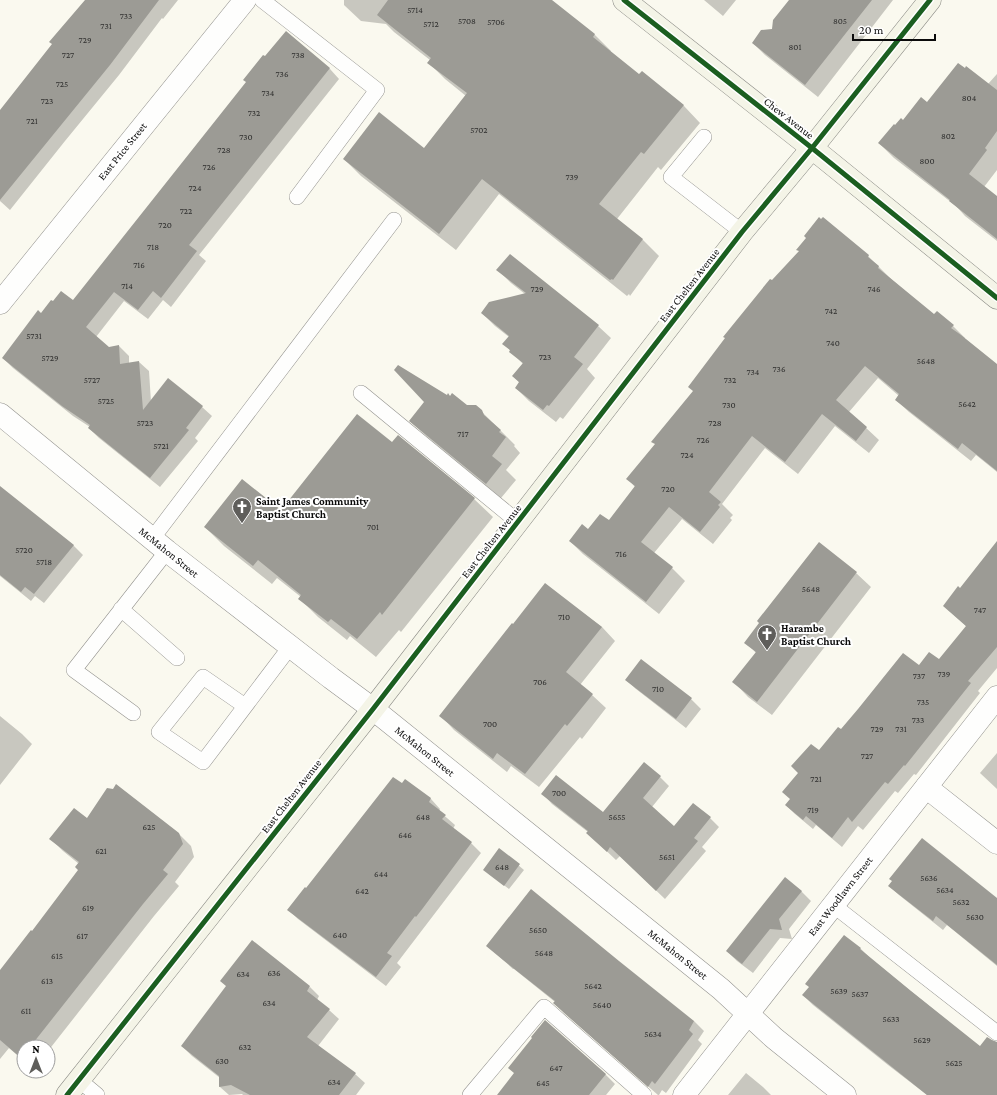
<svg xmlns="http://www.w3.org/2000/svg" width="997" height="1095" viewBox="0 0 997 1095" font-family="'Crimson Pro',serif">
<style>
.shadow{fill:#0003}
.building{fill:#9c9b95}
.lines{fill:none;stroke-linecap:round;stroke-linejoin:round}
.lane-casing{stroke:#93928e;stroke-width:16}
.street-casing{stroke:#93928e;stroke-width:23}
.secondary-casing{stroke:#898984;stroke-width:23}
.lane{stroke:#fefefd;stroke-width:15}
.street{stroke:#fefefd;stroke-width:22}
.secondary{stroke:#f4f4e7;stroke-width:22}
.cycleway-casing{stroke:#fff;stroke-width:8}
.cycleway{stroke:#1b5e20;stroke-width:5}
.labels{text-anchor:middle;stroke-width:4;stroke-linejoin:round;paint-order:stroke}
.number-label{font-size:9px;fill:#2f2f2e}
.street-label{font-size:11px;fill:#0b0b0b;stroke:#fff}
.poi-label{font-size:11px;font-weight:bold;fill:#0b0b0b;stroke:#fff;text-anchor:start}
</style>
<rect width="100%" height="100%" fill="#faf9ef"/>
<path class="shadow" d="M89,0H178L163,19L162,18L119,75L65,141L10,210L0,201V112Z
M344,0H550L594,34L611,51L610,52L639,75L642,72L684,106L700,123L661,170L658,167L617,219L643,240L659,256L630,296L629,294L627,296L499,194L456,250L361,176L344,159L424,149L466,96L445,79L429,63L430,60L394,32L386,24L361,21L344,5Z
M704,0H736L723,16Z
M790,0H893L818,97L765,55L753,43L773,30Z
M286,32L330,69L339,79L199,255L206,261L171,307L163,300L148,319L124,301L96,337L109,348L119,346L129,356V364L139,362L149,371L151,402L202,407L212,416L195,438L198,441L160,487L99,438L89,428L90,427L73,416L13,368L3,358L41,314L73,302L247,83L265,58Z
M997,74V170L984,187L997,197V241L965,216L956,206L894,158L879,143L903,122L928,104L988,84Z
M868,256L891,279L935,316L953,326L965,338V339L997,365V472L976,455L971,461L909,412L896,400L899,396L878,378L849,412L879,440L869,453L835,426L798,474L765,448L722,504L733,515L730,518L732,520L713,544L682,519L654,553L672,568L685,581L659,614L583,554L570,541L588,531L609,522L635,487L628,479Z
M498,270L598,326L611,338L587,369L595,378L563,419L560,417L556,422L529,401L516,388L520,383L513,376L523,364L504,344L509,337L495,326L482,313L525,294L511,283Z
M447,396L451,397L466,406L481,411L515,445L514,446L520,453L506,470L516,480L501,498L425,435L410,421Z
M392,444L474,499L493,517L401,632L399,630L376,657L350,636L347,640L318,617L300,599L301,597L277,578L272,584L224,546L205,527L281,511Z
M0,488L73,545L83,555L44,603L35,596L31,601L0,576Z
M997,543V668L978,691L980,693L916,775L914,774L898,793L895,791L863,830L858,826L842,847L816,825L813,829L795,814L786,805L791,799L820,752L841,731L919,666L939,661L967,627L944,606L960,590Z
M856,573L871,587L772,715L748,697L734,682L756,653L746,642Z
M545,585L602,627L615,641L580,685L592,695L606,708L582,739L580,737L539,787L511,766L507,772L454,730L441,716L514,625Z
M626,680L691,699L701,709L686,728L636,689Z
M0,716L22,734L32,744L0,785Z
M997,753V789L980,773Z
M660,777L669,786L652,807L674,828L710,818L719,827L702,847L706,851L665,899L620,856L616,860L597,842L588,832L552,804L543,794L603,814Z
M402,784L431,799L440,809L439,811L455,825L453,829L471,843L481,853L397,963L401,967L386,986L298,919L289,910Z
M87,819L179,834L191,846L194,857L175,882L179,886L154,916L48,1051V1047H24V1061L9,1048L0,1059V971L32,932L79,871V864L63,851L51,839Z
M499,849L524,870L509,889L489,874Z
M889,886L997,899V966L947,925L943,930L899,895Z
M801,891L811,901L789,929L792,939L780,938L753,973L737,961L727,951Z
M488,946L694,1021L704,1031L698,1040L702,1044L666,1093L662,1090L659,1095H658L564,1013L555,1002L514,969H513Z
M860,948L870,958L997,1061V1095H927L888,1065L813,1005L803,995Z
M310,987L319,996L317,1000L329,1010L339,1019L318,1046L355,1074L365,1083L356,1095H243L242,1094L229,1095L220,1087V1078L192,1056L182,1046Z
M746,1073L763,1087L771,1095H728Z
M515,1074H605L615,1084L606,1095H498Z"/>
<path class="building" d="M85,0H159L110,65L0,200V110L52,44L49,42Z
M388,0H552L595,34L593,37L639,74L642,71L684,105L644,154L641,152L599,204L643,239L613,280L612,279L610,280L482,179L439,234L343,159L379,112L424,148L467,93L427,63L431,58L377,15Z
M789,0H872L805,85L752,43L761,30L772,29L773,20Z
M286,31L330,68L189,245L197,251L161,298L153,291L138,310L114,292L86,327L109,347L119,345L120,364L139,361L143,410L168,378L203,406L186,428L189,430L150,478L88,428L90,425L62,406L2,358L38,310L41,313L51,300L53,301L61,291L73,300L246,82L243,80L263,55L265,56Z
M958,63L965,68L966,66L997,90V131L985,148L987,150L969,174L997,196V239L949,201L950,200L878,143L894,124L895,125L901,118L903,120L921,97L927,102Z
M819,217L821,219L823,217L869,255L868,257L879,266L878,268L934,314L937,311L954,325L951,328L961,335L997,364V471L962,443L958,449L895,400L899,394L865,366L836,400L867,427L856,441L822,414L785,462L752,436L709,492L721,502L718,505L720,507L700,532L669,507L641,542L673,567L646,602L569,541L582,524L588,529L600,514L609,520L635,486L626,479L655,444L651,442L693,391L688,387L725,338L723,337L770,279L772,280L799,251L796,250L806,238L804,236Z
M510,254L599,325L574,357L583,364L549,406L547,405L543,410L515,388L519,382L512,376L523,363L509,352L510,350L502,344L509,336L481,313L489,302L526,293L496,270Z
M398,365L447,395L448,393L450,396L452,393L467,405H476L482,410L484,415L501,430L499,432L506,437L492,456L502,464L486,484L409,421L424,402L394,370Z
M357,414L392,442L398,435L475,498L382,615L380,612L357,639L331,619L328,622L298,599L301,595L258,560L253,566L204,527L242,479L281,510Z
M0,486L74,545L34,594L25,587L21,592L0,575Z
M997,541V647L968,681L971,683L905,766L904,765L888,784L885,782L852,822L848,817L832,838L806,816L803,820L785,805L790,799L782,792L798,773L791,766L811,744L819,750L838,727L841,729L858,709L903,653L919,665L929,652L939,659L966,626L943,606L958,586L960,588Z
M819,542L857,572L757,702L732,682L756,652L744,643L759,623L757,621Z
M545,583L602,627L566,672L593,694L567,726L565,724L525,774L497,753L493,759L439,716L512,623L513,624Z
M641,659L692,698L676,719L625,680Z
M644,762L661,776L643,798L674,826L693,803L711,817L694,838L698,841L656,891L610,847L607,852L586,833L588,831L541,794L556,775L603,812Z
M393,777L402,783L405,779L431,798L429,802L446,815L442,819L472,842L423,908L416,917L415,916L387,953L392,956L376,977L287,910L305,887L306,888Z
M116,784L179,833L183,844L163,870L168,874L143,904L30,1047H24V1054L21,1058L0,1040V970L31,930L32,931L78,870L75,867L79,862L49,839L74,808L87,818L107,788L113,789Z
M922,838L997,898V965L936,916L933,921L888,886L892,881L889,879Z
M499,848L520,864L504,886L483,870Z
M785,877L802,891L779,919L782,930L770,929L742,964L726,951Z
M531,889L619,961L694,1021L689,1030L693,1034L655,1084L652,1081L648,1087L553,1003L555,1001L503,960L486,946Z
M844,935L861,948L860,949L911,991L980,1046L987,1037L992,1040L997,1042V1095H927L802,995L809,987L805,984Z
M252,940L310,986L307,991L330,1009L307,1037L356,1073L339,1095H250L231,1085L219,1087V1076L181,1046L226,986L220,981Z
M545,1020L606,1074L589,1095H497L514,1073L508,1068L532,1038L531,1037Z"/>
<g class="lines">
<g class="lane-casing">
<path id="lane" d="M262,0L377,90L297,197
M704,137L671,177L742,232
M361,393L518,522
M152,539L394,220
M121,609L177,658
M245,706L203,677L159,732L203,762L290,647
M133,713L74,670L167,551
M833,905L997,1033
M79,1080L97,1095
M470,1095L544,1007L644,1095"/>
</g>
<g class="street-casing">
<path id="street" d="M0,303L245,0
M0,414L167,551L331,678L373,709L721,989L774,1038L845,1095
M926,787L997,843
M684,1095L997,697"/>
</g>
<g class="secondary-casing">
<path id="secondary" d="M624,0L812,148L997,298
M67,1095L373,709L742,232L812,148L930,0"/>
</g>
<use href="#lane" class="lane"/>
<use href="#street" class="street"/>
<use href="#secondary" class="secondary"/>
<g class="cycleway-casing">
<path id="cycleway" d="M624,0L812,148L997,298
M67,1095L373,709L742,232L812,148L930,0"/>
</g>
<use href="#cycleway" class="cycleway"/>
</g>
<defs>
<g id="church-pin" transform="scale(1)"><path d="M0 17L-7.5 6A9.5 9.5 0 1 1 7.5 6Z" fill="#5f5e5b" stroke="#fff"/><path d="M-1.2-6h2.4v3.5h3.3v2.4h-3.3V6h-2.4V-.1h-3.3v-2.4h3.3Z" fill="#fff"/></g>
</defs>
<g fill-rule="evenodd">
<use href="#church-pin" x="242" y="507"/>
<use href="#church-pin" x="767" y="634"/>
</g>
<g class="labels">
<g class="number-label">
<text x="415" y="13">5714</text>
<text x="126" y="19">733</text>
<text x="467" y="24">5708</text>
<text x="840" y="24">805</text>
<text x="496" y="25">5706</text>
<text x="431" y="27">5712</text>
<text x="106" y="29">731</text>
<text x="85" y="43">729</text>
<text x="795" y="50">801</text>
<text x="68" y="58">727</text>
<text x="298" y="58">738</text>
<text x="282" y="77">736</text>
<text x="62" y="87">725</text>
<text x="268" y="96">734</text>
<text x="969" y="101">804</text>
<text x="47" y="104">723</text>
<text x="254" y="116">732</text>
<text x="32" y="124">721</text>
<text x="479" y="133">5702</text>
<text x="948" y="139">802</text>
<text x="246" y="140">730</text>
<text x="224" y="153">728</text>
<text x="927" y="164">800</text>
<text x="209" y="170">726</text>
<text x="572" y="180">739</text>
<text x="195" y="191">724</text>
<text x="186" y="214">722</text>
<text x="165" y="228">720</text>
<text x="153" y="250">718</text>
<text x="139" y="268">716</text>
<text x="127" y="289">714</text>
<text x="537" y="292">729</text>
<text x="874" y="292">746</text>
<text x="831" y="314">742</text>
<text x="34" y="339">5731</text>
<text x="833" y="346">740</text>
<text x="545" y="360">723</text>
<text x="50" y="361">5729</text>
<text x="926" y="364">5648</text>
<text x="779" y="372">736</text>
<text x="753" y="375">734</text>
<text x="92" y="383">5727</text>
<text x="730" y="383">732</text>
<text x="106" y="404">5725</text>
<text x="967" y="407">5642</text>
<text x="729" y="408">730</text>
<text x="145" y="426">5723</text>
<text x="715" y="426">728</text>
<text x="463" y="437">717</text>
<text x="703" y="443">726</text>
<text x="161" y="449">5721</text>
<text x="687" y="458">724</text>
<text x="668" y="492">720</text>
<text x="373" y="530">701</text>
<text x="24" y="553">5720</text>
<text x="621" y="557">716</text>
<text x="44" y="565">5718</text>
<text x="811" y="592">5648</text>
<text x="980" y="613">747</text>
<text x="564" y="620">710</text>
<text x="944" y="677">739</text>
<text x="919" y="679">737</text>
<text x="540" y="685">706</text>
<text x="658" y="692">710</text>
<text x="923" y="705">735</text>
<text x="918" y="723">733</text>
<text x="490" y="727">700</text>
<text x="877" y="732">729</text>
<text x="901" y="732">731</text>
<text x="867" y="759">727</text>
<text x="816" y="782">721</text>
<text x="559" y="796">700</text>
<text x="813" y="813">719</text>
<text x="423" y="820">648</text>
<text x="617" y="820">5655</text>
<text x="149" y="830">625</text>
<text x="405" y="838">646</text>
<text x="101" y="854">621</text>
<text x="667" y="860">5651</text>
<text x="502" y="870">648</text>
<text x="381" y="877">644</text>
<text x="929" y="881">5636</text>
<text x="945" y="893">5634</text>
<text x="362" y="894">642</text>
<text x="961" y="905">5632</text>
<text x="88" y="911">619</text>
<text x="975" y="920">5630</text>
<text x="538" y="933">5650</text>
<text x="340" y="938">640</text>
<text x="82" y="939">617</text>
<text x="544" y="956">5648</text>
<text x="57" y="959">615</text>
<text x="274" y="976">636</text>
<text x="243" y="977">634</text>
<text x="47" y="984">613</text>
<text x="593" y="989">5642</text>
<text x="839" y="994">5639</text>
<text x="860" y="997">5637</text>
<text x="269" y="1006">634</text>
<text x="602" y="1008">5640</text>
<text x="26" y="1014">611</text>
<text x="891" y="1022">5633</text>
<text x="653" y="1037">5634</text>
<text x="922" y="1043">5629</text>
<text x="245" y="1050">632</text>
<text x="222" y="1064">630</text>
<text x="954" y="1066">5625</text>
<text x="556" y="1071">647</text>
<text x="334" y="1085">634</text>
<text x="543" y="1086">645</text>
</g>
<g class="street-label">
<text transform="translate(789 118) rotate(38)" y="4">Chew Avenue</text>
<text transform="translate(122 151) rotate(-51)" y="4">East Price Street</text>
<text transform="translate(689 285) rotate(-52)" y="4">East Chelten Avenue</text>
<text transform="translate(491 541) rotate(-52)" y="4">East Chelten Avenue</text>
<text transform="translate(169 552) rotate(39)" y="4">McMahon Street</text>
<text transform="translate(425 751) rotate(39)" y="4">McMahon Street</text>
<text transform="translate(291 796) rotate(-52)" y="4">East Chelten Avenue</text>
<text transform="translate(840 896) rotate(-52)" y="4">East Woodlawn Street</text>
<text transform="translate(678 954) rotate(39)" y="4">McMahon Street</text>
</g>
<g class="poi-label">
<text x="256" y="505">Saint James Community<tspan x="256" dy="13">Baptist Church</tspan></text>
<text x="781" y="632">Harambe<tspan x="781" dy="13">Baptist Church</tspan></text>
</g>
</g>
<g transform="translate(36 1059)"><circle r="19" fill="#ffffff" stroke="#9d9d9d"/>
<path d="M0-3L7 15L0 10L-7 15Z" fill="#5f5e5b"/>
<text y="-6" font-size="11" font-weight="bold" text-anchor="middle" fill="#0b0b0b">N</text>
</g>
<path d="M853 34v6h82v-6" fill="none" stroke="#0b0b0b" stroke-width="2"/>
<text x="859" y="34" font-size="12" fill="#0b0b0b" stroke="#ffffff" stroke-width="3" paint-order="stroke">20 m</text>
</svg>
